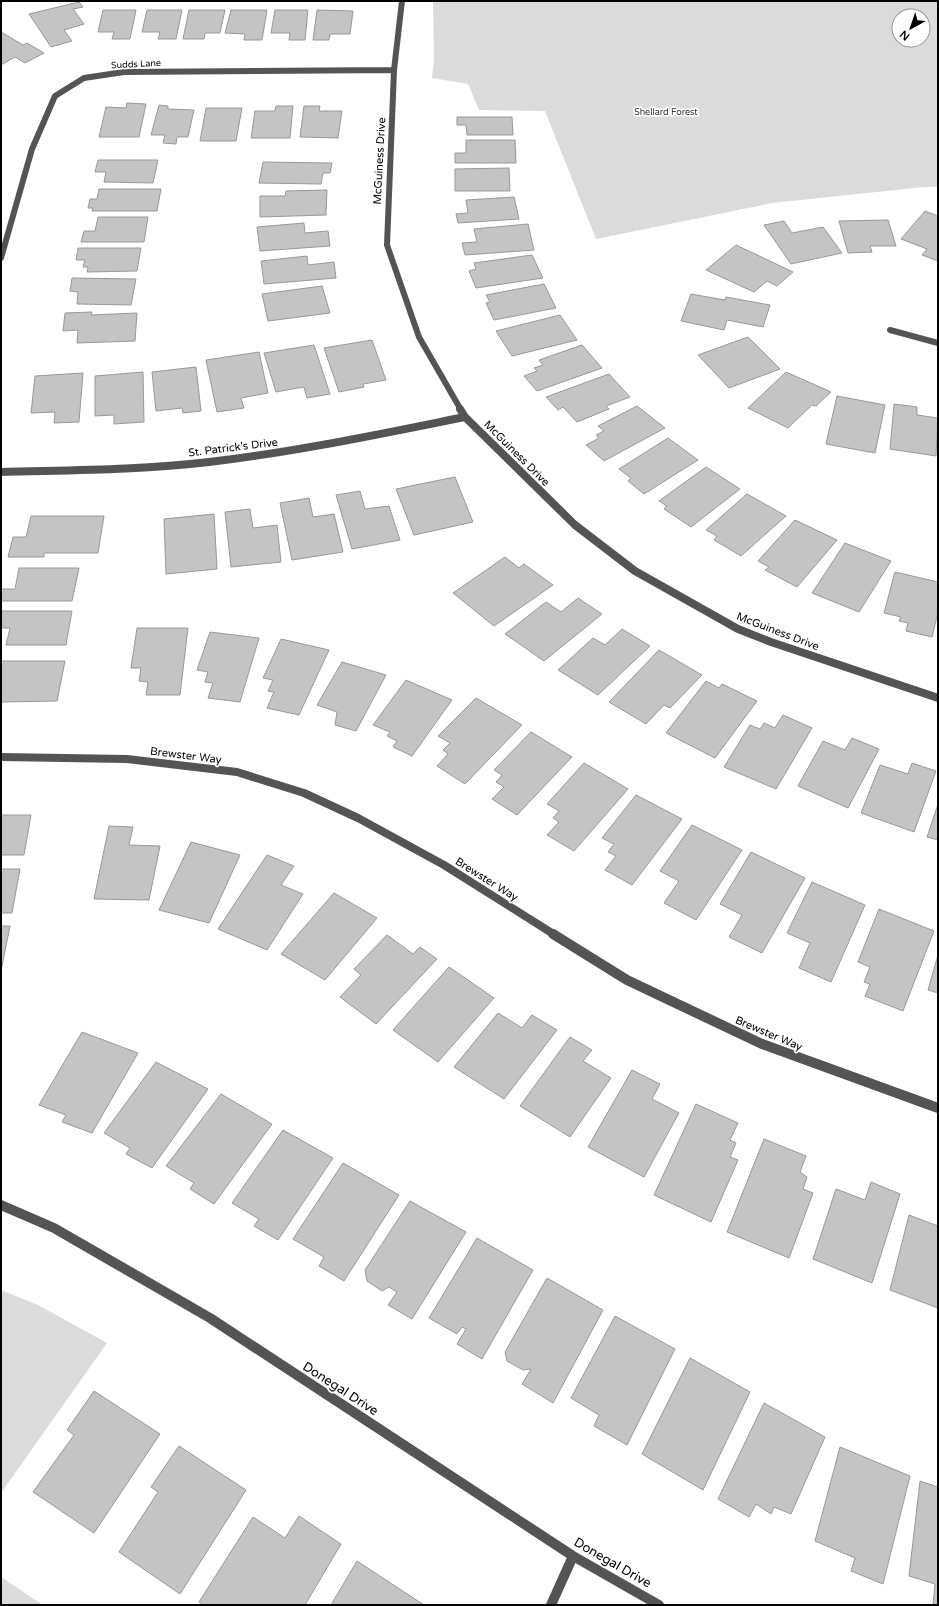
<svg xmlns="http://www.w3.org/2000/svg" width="939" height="1606" viewBox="0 0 939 1606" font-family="'Varela Round',sans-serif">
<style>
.green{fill:#dbdbdb;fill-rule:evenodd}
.building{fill:#c4c4c4;stroke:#989898}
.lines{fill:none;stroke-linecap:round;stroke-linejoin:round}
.street-far2{stroke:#545454;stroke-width:6}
.street-far1{stroke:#545454;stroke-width:8}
.street{stroke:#545454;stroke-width:10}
.labels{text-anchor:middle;stroke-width:3.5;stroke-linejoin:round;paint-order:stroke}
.far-street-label{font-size:9px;fill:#000;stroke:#fff}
.far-park-label{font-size:9px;fill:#323232;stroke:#fff}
.street-label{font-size:11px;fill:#000;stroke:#fff}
.near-street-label{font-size:13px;fill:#000;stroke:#fff}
</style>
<rect width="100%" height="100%" fill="#fff"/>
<path class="green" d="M433,1H938V187H924L772,203L596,239L545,111L479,110L468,84L432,78L434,60ZM899,16H923V40H899Z
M1,1290L38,1305L107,1343L1,1493Z
M1,1577L43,1605H1Z"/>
<path class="building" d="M79,2L83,7L73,9L84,24L64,30L72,41L51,47L29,14Z
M103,10H136L130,39H112L114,32H98Z
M147,10H182L176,39H158L160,32H142Z
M189,10H225L220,33H205L204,39H183Z
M231,10H267L262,40H244L245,34L225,33Z
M275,10H308L305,40H289L290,33H271Z
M317,10L353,11L350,34H330L329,40H313Z
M1,32L23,45L27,43L44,53L25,63L15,57L1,65Z
M127,103L146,104L139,137H99L106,107L126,108Z
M159,105L168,106V109L194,110L188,137H177L176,144L163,143L165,135H151Z
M276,106H293L290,138H251L255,111H275Z
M304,106H320L319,111H342L338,138L300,137Z
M206,108H242L236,141H200Z
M457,117H512L513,135H467L466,125H457Z
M466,140H515L516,163H455V153H466Z
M98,160H158L153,183L104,182L106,172H95Z
M263,162L332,163L330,173H323L321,184L259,183Z
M509,168L510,191H455V169Z
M99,189H161L157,211H92L93,208H88L90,199H97Z
M327,190L326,215L260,217V196H285L286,191Z
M514,197L519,219L458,223L456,214L468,213L466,200Z
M925,211L938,216V261L922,255L927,249L901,239Z
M98,217H148L144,242H81L84,231H95Z
M888,220L896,246H870L872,252L848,253L839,221Z
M784,221L792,233L823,227L842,253L791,264L764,225Z
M304,223L305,233L328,231L330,246L260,251L257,227Z
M528,224L534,250L465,255L462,243L477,242L474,229Z
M736,245L793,272L777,286L767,281L754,292L706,270Z
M78,248H141L137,271L87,272L88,267H83L85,260H76Z
M532,255L543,278L476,288L469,271L476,269L474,263Z
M307,256L308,265L334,262L336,278L264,284L261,261Z
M72,278L136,279L131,305L77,304L78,292L70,291Z
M544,284L556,308L494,320L486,303L490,302L486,295Z
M322,286L330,313L268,321L262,294Z
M691,294L725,300L726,297L770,305L763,327L727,320L724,330L681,321Z
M92,312L91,315L137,313L135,341L77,343L78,330L63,331L65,313Z
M560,315L577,340L512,356L496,331Z
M748,337L780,369L729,388L698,355Z
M372,340L386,380L363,384L364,387L339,392L324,348Z
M314,345L330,394L307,398L304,387L276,392L264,353Z
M582,345L602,368L537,391L524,376L537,371L534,368L543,365L539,360Z
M259,352L268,393L241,398L244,408L217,412L206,360Z
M196,367L201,411L183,413L182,408L156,411L152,372Z
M143,372L144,422L114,424V415L95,416V376Z
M786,372L831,392L816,406L812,405L788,428L748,408Z
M83,373L79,422L54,423L55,412L31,413L35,376Z
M609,374L630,397L606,406L609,409L577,422L563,407L558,410L546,397Z
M837,396L885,405L875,453L826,444Z
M894,404L917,407V415L938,418L936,456L890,449Z
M637,406L665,428L604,461L586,445L599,438L596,435L604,431L598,426Z
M668,438L698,460L644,494L628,481L631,478L619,469Z
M706,467L740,489L691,527L664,509L667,506L659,501Z
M455,477L473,522L414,535L396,489Z
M360,491L365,509L389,506L400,540L352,549L336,495Z
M747,494L786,516L741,556L714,540L717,536L706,530Z
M309,498L313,517L334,514L343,552L292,560L280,503Z
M250,509L253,528L277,525L281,562L231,567L225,512Z
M214,514L217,569L166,574L164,519Z
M31,516H104L98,553H44V557H8L13,537H26Z
M795,520L837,540L797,587L765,570L769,567L758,561Z
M845,543L891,561L859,612L812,593Z
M505,557L519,568L524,564L553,585L494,626L453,593Z
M19,568H79L72,601H1V589H15Z
M895,572L938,582V612L932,637L906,631L908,623L899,621L901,617L884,613Z
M578,598L602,614L544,661L505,634L546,602L561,612Z
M1,611H72L66,645H6L10,628H1Z
M137,628H188L180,695H146L148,682L139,681L141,668H131Z
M622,629L650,646L598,695L558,670L593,638L605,645Z
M210,632L259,638L240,702L208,698L213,683L205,682L208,672L197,670Z
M281,639L329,650L299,715L267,708L274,692L268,691L273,680L263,678Z
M659,650L702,675L670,708L664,705L646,724L609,702Z
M1,661H65L57,701L1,702Z
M342,662L386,675L356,731L335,725L337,712L317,705Z
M406,680L452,700L412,756L393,747L397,741L387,736L390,732L373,725Z
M706,681L719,688L722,684L757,701L715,758L666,733Z
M476,698L522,725L465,784L437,766L448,754L443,750L450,743L438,736Z
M783,715L812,728L776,789L724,767L750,725L760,729L764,723L775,728Z
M531,732L572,757L517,815L492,799L504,787L496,782L502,775L494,770Z
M852,738L879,749L848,808L798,786L823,741L845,750Z
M584,763L628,789L574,851L547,835L559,822L553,818L559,811L547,804Z
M912,763L936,771L914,832L861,813L880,765L908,774Z
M636,795L682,819L632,885L605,870L616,856L608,852L614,844L602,838Z
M938,804V840L927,837Z
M1,815H31L24,855H1Z
M692,825L742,850L696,920L664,903L679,881L660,871Z
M109,826L133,827L129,845L160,846L149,900L94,899Z
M191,842L240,855L209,923L159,910Z
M751,852L805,878L762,953L729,937L742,915L720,904Z
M267,855L294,866L281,885L303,894L267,950L218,929Z
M1,869H20L12,913H1Z
M812,882L865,905L831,982L799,968L810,943L787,933Z
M334,893L377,918L325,980L281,954Z
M879,909L934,931L903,1011L865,996L870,984L864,982L870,967L858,962Z
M1,926H10L1,971Z
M387,935L413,954L420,947L437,959L376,1024L340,997L361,975L354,969Z
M938,955V993L928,990Z
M449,967L494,998L438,1062L393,1030Z
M498,1013L522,1028L532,1015L557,1030L504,1099L454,1067Z
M82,1032L138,1053L92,1133L62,1122L66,1115L39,1105Z
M570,1037L592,1050L583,1061L611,1078L570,1137L520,1106Z
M156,1062L208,1089L152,1168L126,1154L130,1148L104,1133Z
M632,1070L660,1084L652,1099L679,1113L644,1177L588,1147Z
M221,1094L272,1124L214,1204L190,1189L194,1183L166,1166Z
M696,1104L738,1123L730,1140L736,1143L730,1157L738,1160L711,1222L654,1195Z
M283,1130L333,1158L278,1240L254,1226L259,1219L232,1203Z
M764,1139L806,1156L800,1172L807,1177L803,1189L813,1193L789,1258L727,1232Z
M343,1163L399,1195L344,1281L319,1266L324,1257L293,1239Z
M871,1182L900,1194L872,1283L813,1259L836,1189L865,1200Z
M410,1201L466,1232L412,1319L388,1305L397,1292L389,1287L382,1291L367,1281L365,1270Z
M909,1215L938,1226V1308L890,1290Z
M477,1238L533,1270L482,1359L457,1344L466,1329L462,1327L457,1334L429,1318Z
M547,1278L603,1310L553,1403L522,1384L531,1369L523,1370L507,1361L505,1352Z
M615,1316L675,1349L627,1445L594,1426L599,1415L571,1398Z
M690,1358L750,1392L703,1490L642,1454Z
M94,1391L160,1434L94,1533L33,1492L74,1435L67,1430Z
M764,1403L825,1437L791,1514L774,1507L771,1514L756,1504L749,1517L718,1499Z
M179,1446L246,1490L180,1594L119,1552L158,1492L151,1487Z
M840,1447L910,1476L883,1584L851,1571L855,1558L815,1541Z
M920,1481L938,1487V1605H933L935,1584L909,1576Z
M299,1516L341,1544L305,1605H204L199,1602L253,1517L285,1538Z
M357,1561L424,1605H331Z"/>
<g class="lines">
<path class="street-far2" d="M402,1L394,70L387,245L419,337L461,410
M1,258L32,149L55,96L84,78L124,72L394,70
M890,330L938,343"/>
<path class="street-far1" d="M460,409L465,417L575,525L635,571L738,629L771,642L938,698
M1,472C70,470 140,470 209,462C295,452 380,434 465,417
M1,757L127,759L237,772L304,793L358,818L444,865L555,935"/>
<path class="street" d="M553,934L627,980L762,1044L938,1108
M1,1205L54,1228L210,1318L573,1556L659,1605
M551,1605L573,1556"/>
</g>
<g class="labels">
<g class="far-street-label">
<text transform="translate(136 64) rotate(-3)" y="3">Sudds Lane</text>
</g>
<g class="far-park-label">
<text x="666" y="115">Shellard Forest</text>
</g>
<g class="street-label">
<text transform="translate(379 161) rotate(-87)" y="4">McGuiness Drive</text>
<text transform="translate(233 447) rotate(-7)" y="4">St. Patrick's Drive</text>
<text transform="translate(517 453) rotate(45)" y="4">McGuiness Drive</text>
<text transform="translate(778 631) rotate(21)" y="4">McGuiness Drive</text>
<text transform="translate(186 755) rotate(7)" y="4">Brewster Way</text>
<text transform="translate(487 879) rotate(32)" y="4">Brewster Way</text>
<text transform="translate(769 1033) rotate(23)" y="4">Brewster Way</text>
</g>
<g class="near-street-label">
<text transform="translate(341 1388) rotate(33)" y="5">Donegal Drive</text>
<text transform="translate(613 1562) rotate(30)" y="5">Donegal Drive</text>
</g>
</g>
<rect width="939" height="1606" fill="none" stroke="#000000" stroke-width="4"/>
<g transform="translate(911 28) rotate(220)"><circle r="19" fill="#ffffff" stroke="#999999"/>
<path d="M0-3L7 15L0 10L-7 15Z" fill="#000000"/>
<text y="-6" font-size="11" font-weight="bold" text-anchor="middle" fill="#000000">N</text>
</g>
</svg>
